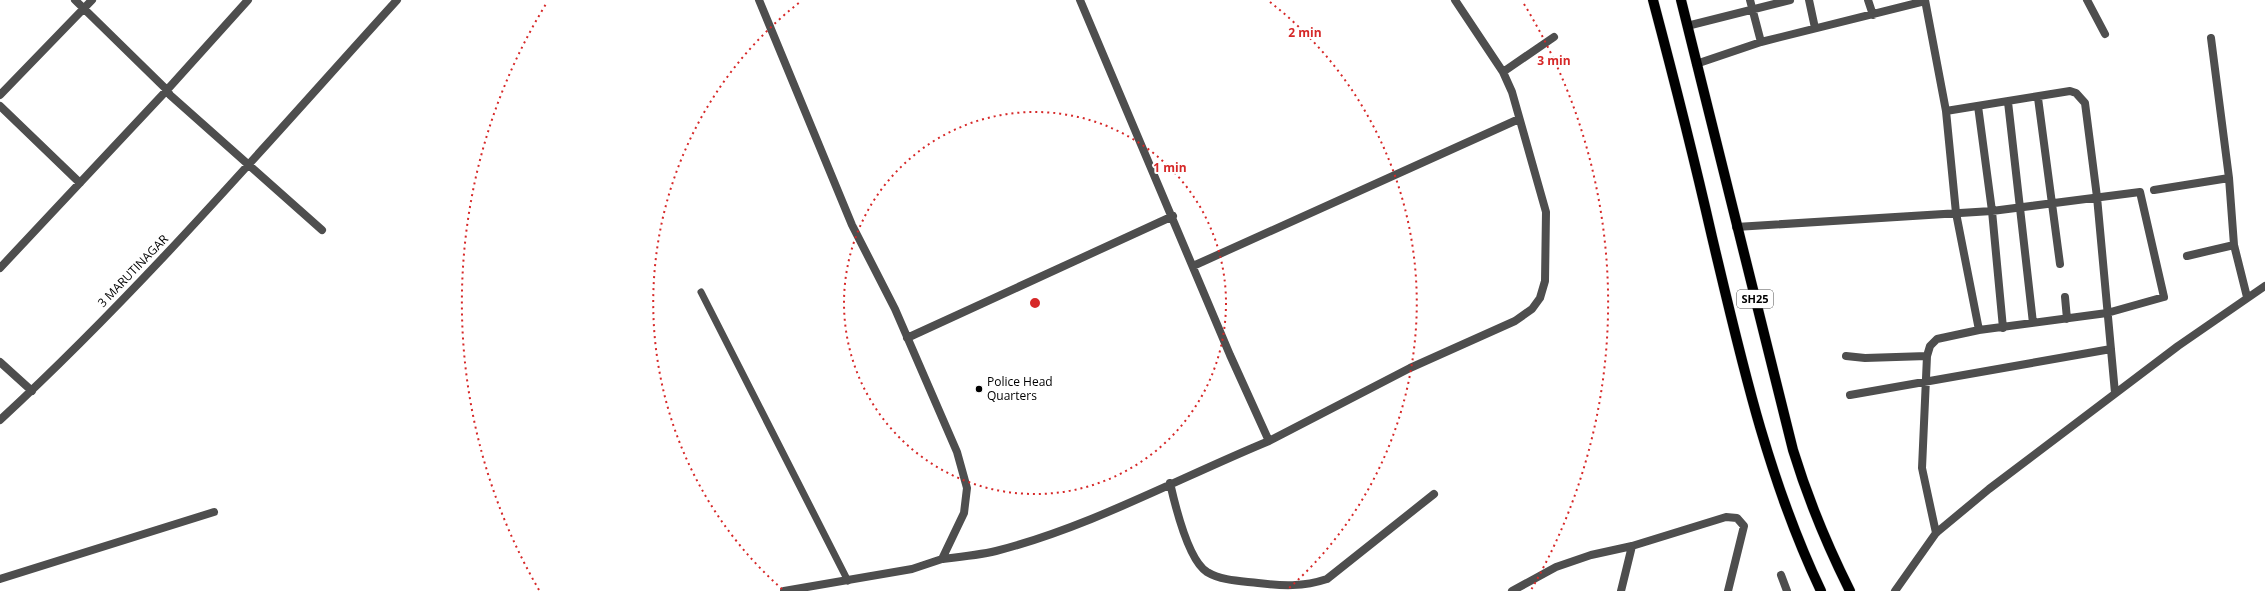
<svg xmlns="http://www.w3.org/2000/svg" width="2265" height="591" viewBox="0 0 2265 591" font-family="'Open Sans',sans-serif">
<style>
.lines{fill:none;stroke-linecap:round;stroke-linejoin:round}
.primary-casing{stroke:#dbdbdb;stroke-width:11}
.service{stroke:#4e4e4e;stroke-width:7}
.minor{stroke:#4e4e4e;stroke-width:8}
.primary{stroke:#000;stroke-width:10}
.ring{fill:none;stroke:#d62828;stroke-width:2;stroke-dasharray:2 4}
.poi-dot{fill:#000;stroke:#fff;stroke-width:1.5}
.labels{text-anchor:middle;stroke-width:4;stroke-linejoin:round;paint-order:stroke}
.shield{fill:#fff;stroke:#4c4c4c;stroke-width:1}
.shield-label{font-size:11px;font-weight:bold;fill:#000}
.street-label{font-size:12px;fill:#000;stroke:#fff}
.poi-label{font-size:12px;fill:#000;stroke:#fff;text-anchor:start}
.centre{fill:#d62828;stroke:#fff;stroke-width:2}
.ring-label{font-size:12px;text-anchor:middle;font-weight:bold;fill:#d62828;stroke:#fff;stroke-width:4;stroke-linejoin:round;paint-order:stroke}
</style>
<rect width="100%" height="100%" fill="#fff"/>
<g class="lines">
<g class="primary-casing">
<path id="primary" d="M1653,0C1674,79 1694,158 1712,237C1741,359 1767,477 1821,591
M1681,0L1793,450C1808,499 1827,545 1850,591"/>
</g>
<path class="service" d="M701,292L848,581"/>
<path class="minor" d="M75,0L167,90L170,95L322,230
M759,0L852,225L895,309L957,452L967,488L964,513L942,559L912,569L784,591
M1750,0L1761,42
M1809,0L1815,28
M1868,0L1873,15
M1925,0L1946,111L1956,213L1979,330
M2087,0L2105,34
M1687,26L1790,0
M2211,38L2229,178L2234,245L2247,297
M1696,64L1761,42L1925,1
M1503,72L1554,37
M0,95L92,0
M2038,98L2060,264
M2008,102L2033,323
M0,106L80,183
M1978,106L1992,211L2003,328
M1946,111L2070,91L2076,93L2085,103L2097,197L2115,393
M2154,190L2229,178
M1736,227L1992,211L2140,192L2164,297L2107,313L1979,330L1937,339L1930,346L1927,356L1922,468L1936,533
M2187,256L2234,245
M1193,266L1519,119
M0,268L167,90L248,0
M2065,297L2067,319
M907,338L1173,216
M1846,356L1865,358L1927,356
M0,362L32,391
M1850,395L2111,349
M0,420C142,289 268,142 397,0
M1269,441L1410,368L1515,321L1532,309L1540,298L1545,281L1546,212L1512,92L1503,72L1455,0
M1170,483C1175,505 1188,560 1207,572C1222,581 1242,581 1258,583C1282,586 1303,587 1327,579L1434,494
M942,559C960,557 979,555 996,551C1090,527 1179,478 1269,441L1230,355L1080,0
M1781,575L1787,591
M0,579L214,512
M1512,591L1556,567L1591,555L1632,546L1726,517L1737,518L1744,526L1728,591
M1621,591L1632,546
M1895,591L1936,533L1989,489L2178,346L2265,286"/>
<use href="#primary" class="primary"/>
</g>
<g class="ring">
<circle cx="1035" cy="303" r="191"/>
<path d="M782 589A382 382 0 0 1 800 2M1270 2A382 382 0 0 1 1288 589"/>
<path d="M539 590A573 573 0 0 1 546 4M1524 4A573 573 0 0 1 1531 590"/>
</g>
<circle class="poi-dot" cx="979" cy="389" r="4"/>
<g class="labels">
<rect class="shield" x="1737" y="290" width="36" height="18" rx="3"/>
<g class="shield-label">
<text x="1755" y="303">SH25</text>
</g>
<g class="street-label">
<text transform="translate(133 271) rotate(-46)" y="4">3 MARUTINAGAR</text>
</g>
<g class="poi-label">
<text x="987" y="386">Police Head<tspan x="987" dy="14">Quarters</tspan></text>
</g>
</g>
<circle cx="1035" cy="303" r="6" class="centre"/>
<g class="ring-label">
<text x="1305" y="37">2 min</text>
<text x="1554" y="65">3 min</text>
<text x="1170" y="172">1 min</text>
</g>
</svg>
